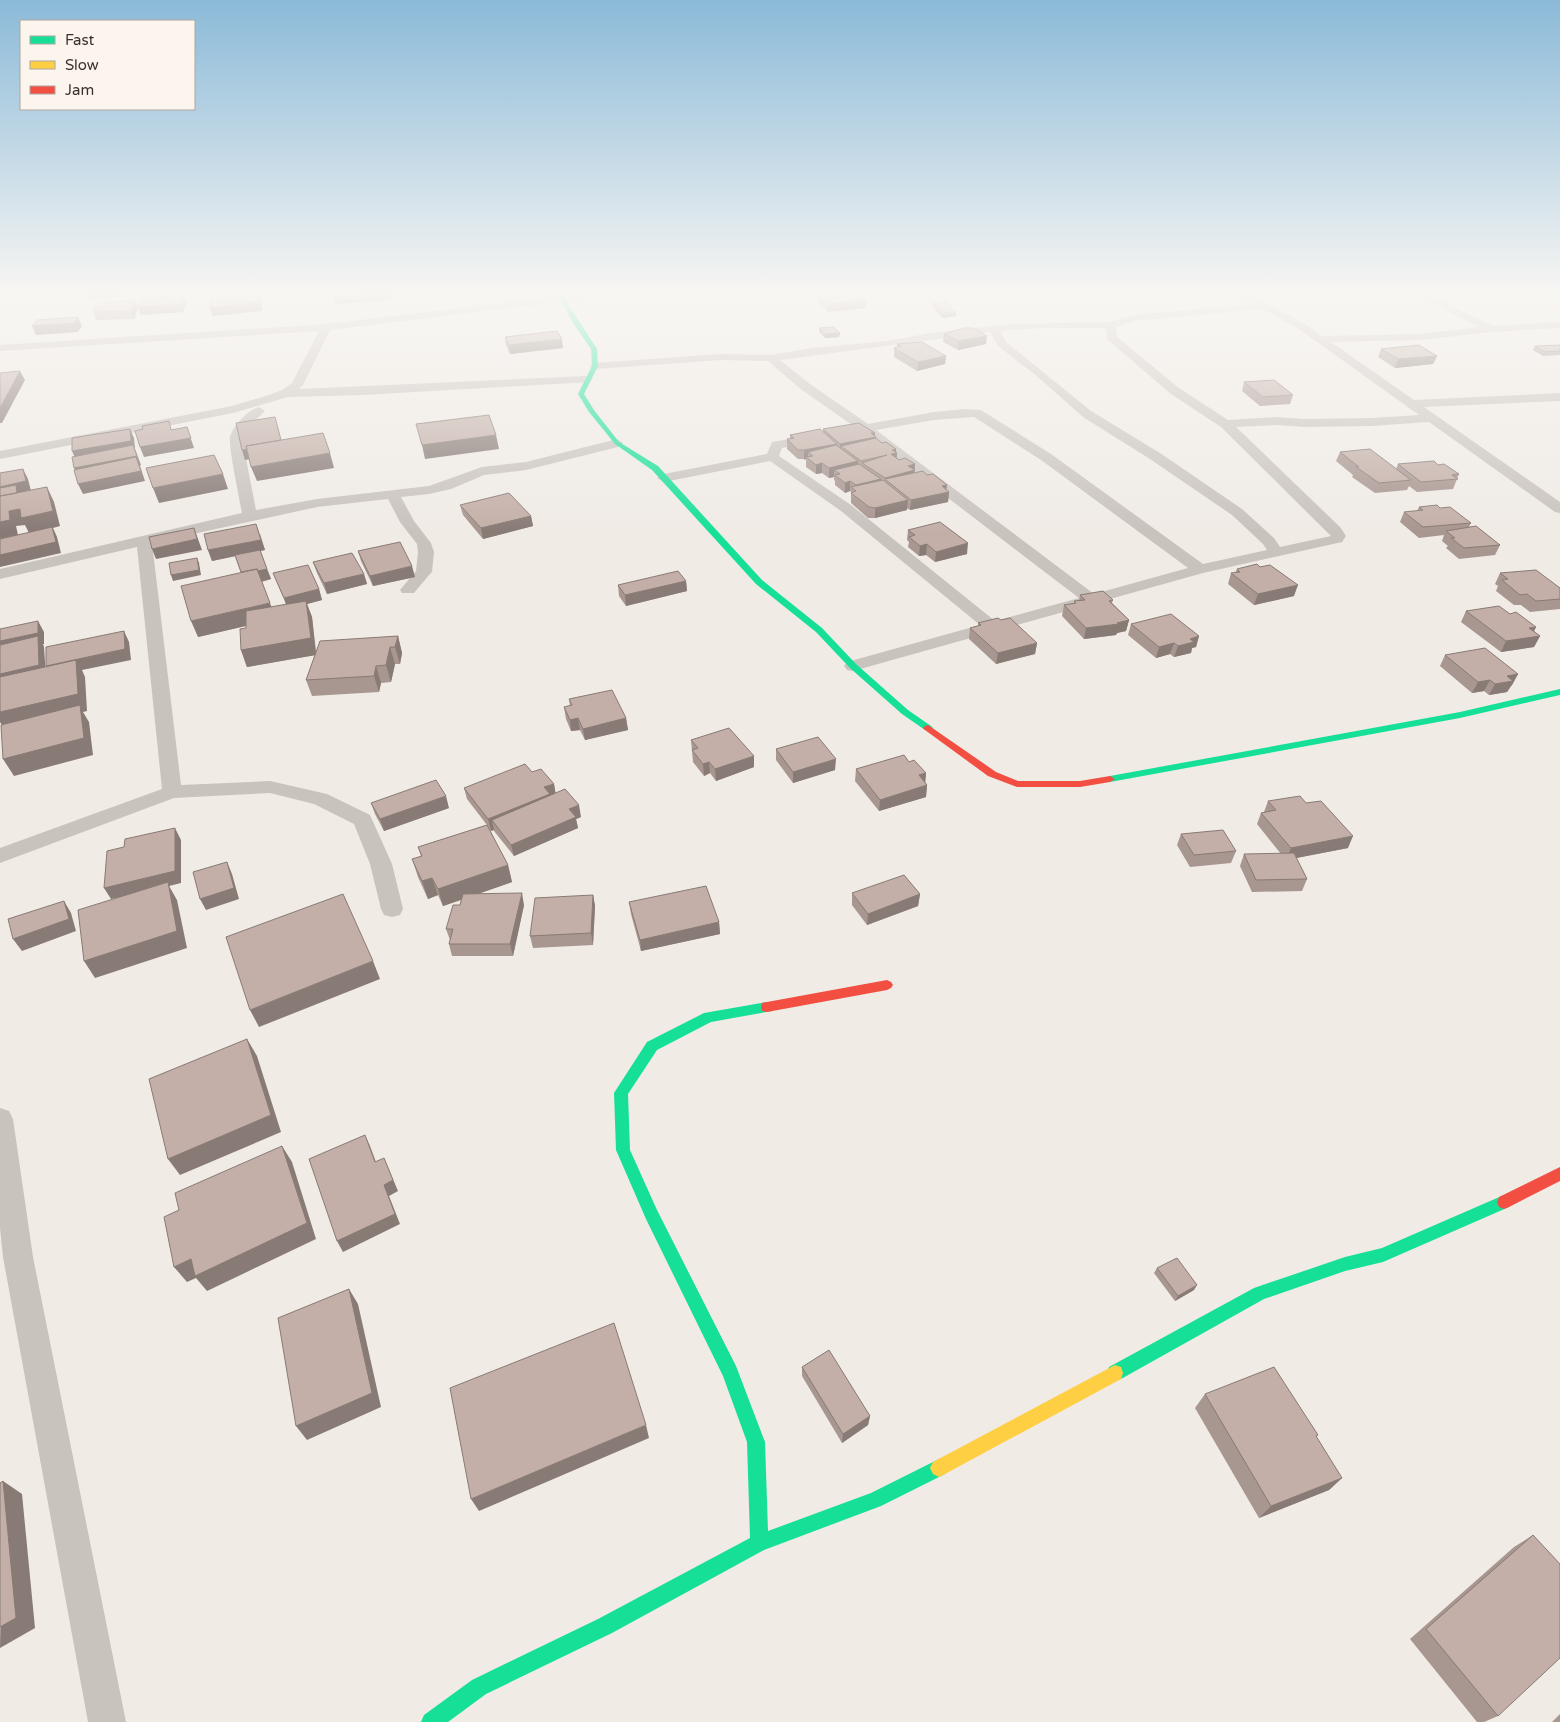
<svg xmlns="http://www.w3.org/2000/svg" width="1560" height="1722" viewBox="0 0 1560 1722" font-family="'Varela Round',sans-serif">
<style>
.lines{fill:none;stroke-linecap:round;stroke-linejoin:round}
.street{fill:#c9c3be;fill-rule:evenodd}
.fast{fill:#16e098;fill-rule:evenodd}
.slow{fill:#ffcf43;fill-rule:evenodd}
.jam{fill:#f24e42;fill-rule:evenodd}
.wall{fill:#a89690}
.shaded-wall{fill:#887a75}
.building{fill:#c3afa7;stroke:#887a75}
</style>
<rect width="100%" height="100%" fill="#f0ebe5"/>
<g class="lines">
<path class="street" d="M599,291H629L624,294L330,330L303,385L299,389L586,376L592,380L590,382L363,395L288,397L233,413L0,459V451L232,406L269,395L282,390L292,383L319,331L0,351V345L326,324Z
M1062,291H1097L1092,294L1042,299L1037,296L1042,293Z
M1230,291H1243L1304,323L1322,336L1420,334L1480,327L1407,291H1420L1494,326L1560,322V328L1492,332L1420,340L1331,342L1414,400L1560,393V401L1424,407L1560,502V513L1555,512L1429,422L1371,426L1305,427L1276,425L1236,427L1340,527L1346,536L1342,542L1203,573L853,671L847,670L844,666L847,662L980,625L841,511L770,461L664,482L657,478L664,474L767,454L772,442L855,427L802,390L768,361L721,360L595,369L589,366L595,363L721,354L771,355L812,348L887,341L931,333L1010,324L1110,322L1133,315L1252,304ZM1262,309L1296,327L1419,415L1371,418L1305,419L1276,417L1228,420L1179,388L1117,337L1116,327L1134,321ZM1042,328H1106L1108,340L1171,394L1221,427L1331,536L1280,547L1274,538L1242,509L1160,453L1091,411L1006,342L1001,331ZM990,332L998,346L1038,377L1083,417L1150,459L1232,515L1263,544L1267,550L1203,564L1051,454L981,410L965,409L934,412L868,424L810,384L780,360ZM974,417L1041,460L1188,568L1094,594L876,430L934,420ZM863,433L1079,598L995,621L851,505L779,456L782,448Z
M259,407L265,411L247,428L242,438L256,510L317,499L429,486L482,467L526,462L617,439L623,443L622,446L526,470L484,475L451,489L429,494L401,497L414,521L431,543L434,552L432,572L429,575L414,593H402L400,590L416,571L418,552L417,544L400,522L388,499L317,507L152,543L181,785L270,781L327,794L370,815L392,864L403,909L400,915L392,917L384,915L381,909L370,864L354,824L314,804L270,793L174,798L0,863V848L162,789L137,547L0,579V569L242,513C240,501 228,445 230,437C233,426 248,410 259,407Z
M0,1108L9,1111L13,1119L33,1257L126,1722H88L3,1257L0,1228Z"/>
<path class="fast" d="M563,296L597,349L598,366L584,394L594,410L619,442L658,466L762,580L822,628L856,664L908,710L931,726L933,728L931,730H925L902,714L850,668L816,632L756,584L652,470L615,444L589,412L578,394L592,366L591,349L573,323L560,298Z
M1560,689V695L1460,718L1110,782L1105,779L1110,776L1460,712Z
M767,1002L772,1003L773,1007L772,1011L711,1022L657,1050L628,1094L630,1150L657,1210L736,1366L765,1442L768,1531L871,1493L939,1459L945,1462L948,1468L945,1474L881,1506L764,1550L612,1633L486,1694L448,1722H421L424,1715L472,1680L598,1619L750,1538L747,1442L723,1376L646,1219L616,1150L614,1093L647,1042L704,1013Z
M1504,1195L1509,1197L1511,1202L1509,1207L1383,1262L1345,1271L1264,1299L1121,1379L1115,1381L1109,1379L1107,1373L1109,1367L1254,1288L1345,1257L1382,1248Z"/>
<path class="slow" d="M1115,1365L1121,1367L1123,1373L1121,1379L945,1474L939,1477L933,1474L930,1468L933,1462Z"/>
<path class="jam" d="M928,725L996,772L1018,781H1080L1110,776L1115,779L1110,782L1080,787H1017L988,776L925,730L923,728L925,726Z
M887,980L891,982L893,985L891,988L887,990L767,1012L762,1011L761,1007L762,1003L767,1002Z
M1560,1167V1181L1509,1207L1504,1209L1499,1207L1497,1202L1499,1197Z"/>
</g>
<path class="wall" d="M751,291H794V293L755,296Z
M834,292L867,300L866,308L828,312L819,303V295L834,293Z
M135,300L138,307L186,304L183,312L141,315L138,308L134,319L96,320L93,312Z
M933,303L956,312V316L942,318L932,307Z
M819,328L840,333L839,337L825,338L819,332Z
M944,334L986,344L958,350L943,342Z
M505,337L563,348L510,354L506,345Z
M897,344L946,356L945,364L917,371L894,357V348L897,347Z
M1560,345V355L1543,356L1533,350L1535,346Z
M1381,349L1437,356L1433,364L1395,368L1378,357Z
M1244,382L1293,395L1290,404L1260,406L1242,391Z
M823,429L875,433V436L876,437V439L897,453V458L899,460L915,464L914,473L949,492L948,502L910,510L907,508V510L875,518H868L851,503V492L850,491L845,493L835,485V481L834,480V477L829,478L822,473L816,474L806,467V459H798L787,449V439H790V435L823,432Z
M1340,452L1396,469L1398,464L1438,465L1459,474L1453,489L1417,492L1409,486L1407,490L1375,493L1352,477L1353,475L1336,461Z
M460,505L531,516L533,526L483,539L463,515Z
M1419,507L1440,508L1471,523L1469,527L1500,545L1495,555L1459,559L1446,548L1448,546L1442,541L1444,535L1419,538L1400,522L1404,512L1417,511Z
M908,530L967,554L935,562L926,555L919,556L908,547L909,542L907,540Z
M260,534L265,550L260,551L271,579L262,582L271,607L286,604L273,573L319,589L322,600L307,604L312,617L316,651L398,636L402,653L400,664H395L391,682L381,683L379,692L312,696L306,680L315,655L247,667L241,650L246,626L198,637L241,573L235,556L212,561L208,550Z
M358,551L415,577L373,586L361,561Z
M313,562L364,574L367,584L327,594L317,573Z
M1237,569L1294,596L1254,605L1228,584L1231,573H1235Z
M1500,573L1560,588V609L1530,612L1521,605H1514L1496,591L1498,586L1495,584Z
M686,581L687,591L626,606L619,596L618,585Z
M1080,595L1113,600L1112,603L1129,620L1126,631L1117,633L1116,635L1084,639L1062,616L1064,605L1074,603V601H1079Z
M1466,611L1510,614L1536,627L1534,631L1540,636L1534,647L1501,652L1461,622Z
M1001,620L1037,643L1035,654L996,664L969,639L970,628L978,626V623Z
M1131,624L1199,636L1196,647L1192,648L1191,653L1174,657L1170,654L1156,658L1128,635Z
M1445,655L1518,674L1512,685L1511,686L1507,692L1489,695L1484,691L1472,693L1440,666Z
M569,699L626,718L628,730L585,740L580,730L571,731L566,719L564,707L570,706Z
M691,740L754,767L716,781L710,773L704,776L693,762Z
M776,749L835,770L793,783L776,760Z
M909,762L926,773L925,783L927,785L926,797L879,811L855,781L856,769Z
M532,772L554,784L555,793L581,817L576,819L578,828L514,856L494,831V830L491,831L487,825L508,865L512,882L478,894L524,905L513,956H452L449,944L450,940L446,929L460,905L461,900L443,906L438,895L428,899L418,877L412,859L421,856L418,847L487,825L467,799L464,788Z
M1268,801L1348,848L1296,858L1307,879L1302,891L1252,892L1240,866L1244,854H1281L1257,824L1261,813L1264,812Z
M371,803L449,808L384,831L375,814Z
M1181,834L1236,851L1231,863L1190,867L1177,845Z
M852,893L920,894L918,906L867,925L852,905Z
M593,895L595,906L593,945L533,948L530,936Z
M629,902L719,922L720,934L641,951L631,914Z
M1157,1268L1194,1290L1175,1301L1154,1273Z
M802,1367L870,1416L868,1425L842,1443L802,1376Z
M1205,1394L1318,1435L1316,1437L1342,1478L1329,1490L1259,1518L1195,1408Z
M1533,1535L1498,1716L1484,1722H1477L1410,1639L1514,1547Z
M1560,1714V1722H1552Z"/>
<path class="shaded-wall" d="M88,291H155L154,293L124,295L123,292L121,297L91,299Z
M389,291H391L392,294L391,300L336,304L334,296Z
M755,291H794V293L755,296Z
M183,295L186,304L183,312L141,315L138,308L134,319L131,311L135,300L138,307Z
M259,295L262,303V311L213,316L210,308Z
M867,300L866,308L828,312V304Z
M956,312V316L942,318L943,313Z
M78,317L82,326L78,332L36,335L32,326Z
M840,333L839,337L825,338V334Z
M987,336L986,344L958,350L959,341Z
M562,339L563,348L510,354L509,345Z
M946,356L945,364L917,371L918,362Z
M1437,356L1433,364L1395,368L1398,359Z
M20,371L25,380L2,423H0V408Z
M187,427L194,448L144,457L140,447Z
M130,429L134,438L135,449L141,465L140,466L145,481L83,494L78,484L79,478L74,468L76,460L72,451Z
M871,433H875L874,438L876,437V447L841,446V454H840V444Z
M496,435L499,449L425,459L422,445Z
M282,443L285,453L245,460L242,450Z
M837,444L836,453L808,452V458L806,457V459L804,460V450Z
M896,449V453H897L896,463L890,464L892,450Z
M330,453L334,468L257,481L251,467Z
M858,461V471L840,474L834,470V477L829,478V468Z
M822,463V473L816,474V465Z
M915,464L914,480L885,479L884,488L885,478L908,466Z
M23,469L28,479L31,491L0,498V487Z
M223,474L228,489L159,503L153,488Z
M881,479L880,489L855,491L856,485Z
M850,481V491L845,493V483Z
M947,485L946,492H949L948,502L910,510L911,500L942,486Z
M47,487L54,502L60,526L53,528L57,537L61,553L0,567V555L29,533L25,525L16,526L18,535L0,539V522L9,511Z
M908,500L907,510L875,518V508Z
M531,516L533,526L483,539L481,528Z
M256,524L265,550L212,561L208,550Z
M194,528L202,550L156,559L152,549Z
M968,543L967,554L935,562L936,552Z
M927,544L926,555L919,556L920,546Z
M197,558L199,563L201,575L173,581L171,575Z
M412,566L415,577L373,586L370,576Z
M267,569L271,579L246,585L242,574Z
M364,574L367,584L327,594L324,583Z
M686,581L687,591L626,606L625,595Z
M1298,585L1294,596L1254,605L1258,594Z
M319,589L322,600L307,604L312,617L316,655L247,667L241,650L287,608L284,598Z
M270,603L276,619L198,637L191,621Z
M1129,620L1126,631L1117,633L1116,635L1084,639L1086,628Z
M38,621L44,632V644H43L44,647L46,676L0,687V641Z
M1536,627L1531,637L1540,636L1534,647L1501,652L1506,641L1529,628Z
M124,631L129,642L131,660L82,670L85,677L87,711L83,712L89,722L93,755L14,776L3,759L5,730L0,722V712L52,677L46,666Z
M398,636L402,653L400,664L395,647Z
M1199,636L1196,647L1192,648L1191,653L1174,657L1178,646L1190,639Z
M1037,643L1035,654L996,664L998,653Z
M1174,643L1170,654L1156,658L1159,647Z
M390,647L395,664L391,682L386,665Z
M376,666L381,683L379,692L374,676Z
M1518,674L1512,685L1511,686L1507,692L1489,695L1495,684L1507,676Z
M1490,680L1484,691L1472,693L1478,682Z
M578,718L580,730L571,731L570,720Z
M626,718L628,730L585,740L583,729Z
M754,756V767L716,781L715,769Z
M836,759L835,770L793,783V772Z
M709,762L710,773L704,776L703,764Z
M926,773L925,785L919,775Z
M554,784L556,795L492,820L494,830L491,831L488,819L544,787Z
M927,785L926,797L879,811L880,800Z
M446,796L449,808L384,831L380,819Z
M579,805L581,817L576,819L578,828L514,856L511,845L569,809Z
M175,828L181,840V883L169,886L177,900L187,948L95,978L84,961L168,886L111,899L104,888Z
M1353,836L1348,848L1286,860L1291,848Z
M227,862L232,874L239,899L206,910L200,899Z
M508,865L512,882L443,906L438,889Z
M432,878L438,895L428,899L422,881Z
M522,893L524,905L513,956L510,944Z
M920,894L918,906L867,925L868,914Z
M593,895L595,906L593,945L591,933Z
M64,901L71,913L76,931L22,951L13,939Z
M719,922L720,934L641,951L640,940Z
M373,961L380,979L259,1027L250,1010Z
M247,1039L257,1056L281,1132L180,1175L168,1159Z
M365,1135L370,1146L380,1173L375,1162Z
M282,1146L292,1162L316,1239L207,1291L196,1278L187,1282L174,1267Z
M384,1158L398,1191L389,1196L400,1224L343,1252L337,1241L384,1185Z
M1197,1285L1194,1290L1175,1301L1178,1296Z
M349,1289L358,1304L381,1407L307,1440L296,1426Z
M870,1416L868,1425L842,1443L843,1434Z
M646,1425L649,1438L479,1511L471,1499Z
M1342,1478L1329,1490L1259,1518L1271,1506Z
M3,1481L22,1494L35,1628L0,1648Z"/>
<path class="building" d="M335,291H389V292L334,296Z
M857,291L867,300L828,304L819,295L835,293L834,292Z
M183,295L180,304L138,307L141,299Z
M259,295L260,302L210,308V300Z
M135,300L131,311L93,312L97,303Z
M946,302L956,312L943,313L933,303Z
M78,317L74,323L32,326L37,320Z
M834,327L840,333L825,334L819,328Z
M964,328H973L987,336L959,341L944,334Z
M557,331L562,339L509,345L505,337Z
M922,342L946,356L918,362L894,348L901,346L897,344Z
M1419,345L1437,356L1398,359L1381,349Z
M1560,345V351L1545,352L1535,346Z
M20,371L0,408V373Z
M1274,380L1293,395L1263,397L1244,382Z
M489,415L496,435L422,445L416,424Z
M275,417L281,440L246,446L247,449L242,450L236,423Z
M169,421L171,430L187,427L191,438L140,447L135,431L143,429L142,426Z
M859,423L875,433H871L876,437L840,444L823,429Z
M130,429L131,441L72,451V438Z
M820,429L837,444L804,450H798L787,439L794,438L790,435Z
M323,433L330,453L251,467L246,446Z
M876,438L882,443L886,442L896,449L892,450L897,453L891,454L899,460L905,458L915,464L908,466L915,470L885,478L862,463L887,455L861,461L841,446Z
M133,445L137,456L74,468L72,457Z
M836,445L858,461L829,468L822,463L816,465L806,457L813,456L808,452Z
M1370,449L1411,480L1379,483L1356,467H1359L1340,452Z
M214,455L223,474L153,488L146,468Z
M136,457L141,471L78,484L74,470Z
M1434,461L1438,465L1444,464L1459,474L1452,475L1458,479L1421,482L1398,464Z
M859,464L881,479L856,485L850,481L845,483L835,475L840,474L834,470Z
M23,469L26,481L0,487V473Z
M923,471L927,475L933,474L947,485L942,486L949,492L911,500L885,479Z
M883,480L908,500L875,508L869,507L851,493L856,491L851,487Z
M16,485L17,493L0,496V488Z
M47,487L53,511L21,518L20,509L9,511L10,520L0,522V496Z
M509,493L531,516L481,528L460,505Z
M1437,505L1440,508L1450,507L1471,523L1423,527L1404,512L1423,510L1419,507Z
M940,522L968,543L936,552L927,544L920,546L909,537L915,535L908,530Z
M256,524L261,540L208,550L204,534Z
M1476,526L1500,545L1464,548L1451,538H1455L1446,531Z
M52,527L56,542L0,555V539Z
M194,528L197,539L152,549L149,537Z
M400,542L412,566L370,576L358,551Z
M260,550L267,569L258,571L257,569L241,572L235,555Z
M352,553L364,574L324,583L313,562Z
M197,558L199,570L171,575L169,563Z
M1257,564L1260,567L1270,565L1298,585L1258,594L1231,573L1240,572L1237,569Z
M308,565L319,589L284,598L273,573Z
M257,569L270,603L191,621L181,586Z
M1536,570L1560,588V599L1536,601L1527,594L1520,595L1502,580L1508,579L1500,573Z
M678,571L686,581L625,595L618,585Z
M1103,591L1113,600L1109,601L1129,620L1117,623L1119,624L1086,628L1064,605L1076,603L1074,601L1085,600L1080,595Z
M306,601L311,638L241,650L240,629L246,628V611Z
M1499,606L1510,614L1516,612L1536,627L1529,628L1540,636L1506,641L1466,611Z
M1171,614L1199,636L1190,639L1194,642L1178,646L1174,643L1159,647L1131,624Z
M998,618L1001,620L1010,618L1037,643L998,653L970,628L981,625L978,623Z
M38,621V633L0,641V629Z
M124,631L125,649L46,666V647Z
M38,636L39,665L0,674V645Z
M398,636L395,647H390L386,665L376,666L374,676L306,680L320,641Z
M1485,648L1518,674L1507,676L1513,681L1495,684L1490,680L1478,682L1445,655Z
M76,660L78,694L0,712V677Z
M612,690L626,718L583,729L578,718L570,720L564,707L572,705L569,699Z
M80,705L84,738L3,759L1,725Z
M729,728L754,756L715,769L709,762L703,764L692,750L698,748L691,740Z
M818,737L836,759L793,772L776,749Z
M904,755L909,762L914,760L926,773L919,775L927,785L880,800L856,769Z
M525,764L532,772L541,769L554,784L544,787L550,794L488,819L464,788Z
M436,780L446,796L380,819L371,803Z
M565,789L579,805L569,809L576,817L511,845L492,820Z
M1300,796L1306,803L1321,801L1353,836L1291,848L1261,813L1276,810L1268,801Z
M487,825L508,865L438,889L432,878L422,881L412,859L422,856L418,847Z
M175,828V871L104,888L107,851L124,847L125,839Z
M1223,830L1236,851L1194,855L1181,834Z
M1294,853L1307,879L1256,880L1244,854Z
M227,862L234,888L200,899L193,872Z
M904,875L920,894L868,914L852,893Z
M168,882L177,931L84,961L78,910Z
M706,886L719,922L640,940L629,902Z
M522,893L510,944H449L453,929H446L453,905H460L463,894Z
M343,894L373,961L250,1010L226,937Z
M593,895L591,933L530,936L535,898Z
M64,901L69,919L13,939L8,919Z
M247,1039L271,1115L168,1159L149,1079Z
M365,1135L375,1162L384,1158L393,1180L384,1185L395,1214L337,1241L309,1159Z
M282,1146L307,1223L195,1276L191,1259L174,1267L164,1217L179,1210L175,1193Z
M1177,1258L1197,1285L1178,1296L1157,1268Z
M349,1289L372,1393L296,1426L278,1318Z
M614,1323L646,1425L471,1499L450,1388Z
M829,1350L870,1416L843,1434L802,1367Z
M1274,1367L1318,1435L1316,1436L1342,1478L1271,1506L1205,1394Z
M3,1481L16,1618L0,1627V1483Z
M1533,1535L1560,1564V1658L1498,1716L1426,1629Z"/>
<linearGradient id="sky" x2="0" y2="1"><stop stop-color="#8bbad8"/><stop offset="0.55" stop-color="#f8f6f3"/><stop offset="1" stop-color="#f8f6f3" stop-opacity="0"/></linearGradient>
<rect width="1560" height="532" fill="url(#sky)"/>
<rect x="20" y="20" width="175" height="90" fill="#fbf5ee" stroke="#aea6a0"/>
<rect x="30" y="36" width="25" height="8" fill="#16e098" stroke="#aea6a0"/>
<text x="65" y="45" font-size="15" fill="#3b302b">Fast</text>
<rect x="30" y="61" width="25" height="8" fill="#ffcf43" stroke="#aea6a0"/>
<text x="65" y="70" font-size="15" fill="#3b302b">Slow</text>
<rect x="30" y="86" width="25" height="8" fill="#f24e42" stroke="#aea6a0"/>
<text x="65" y="95" font-size="15" fill="#3b302b">Jam</text>
</svg>
